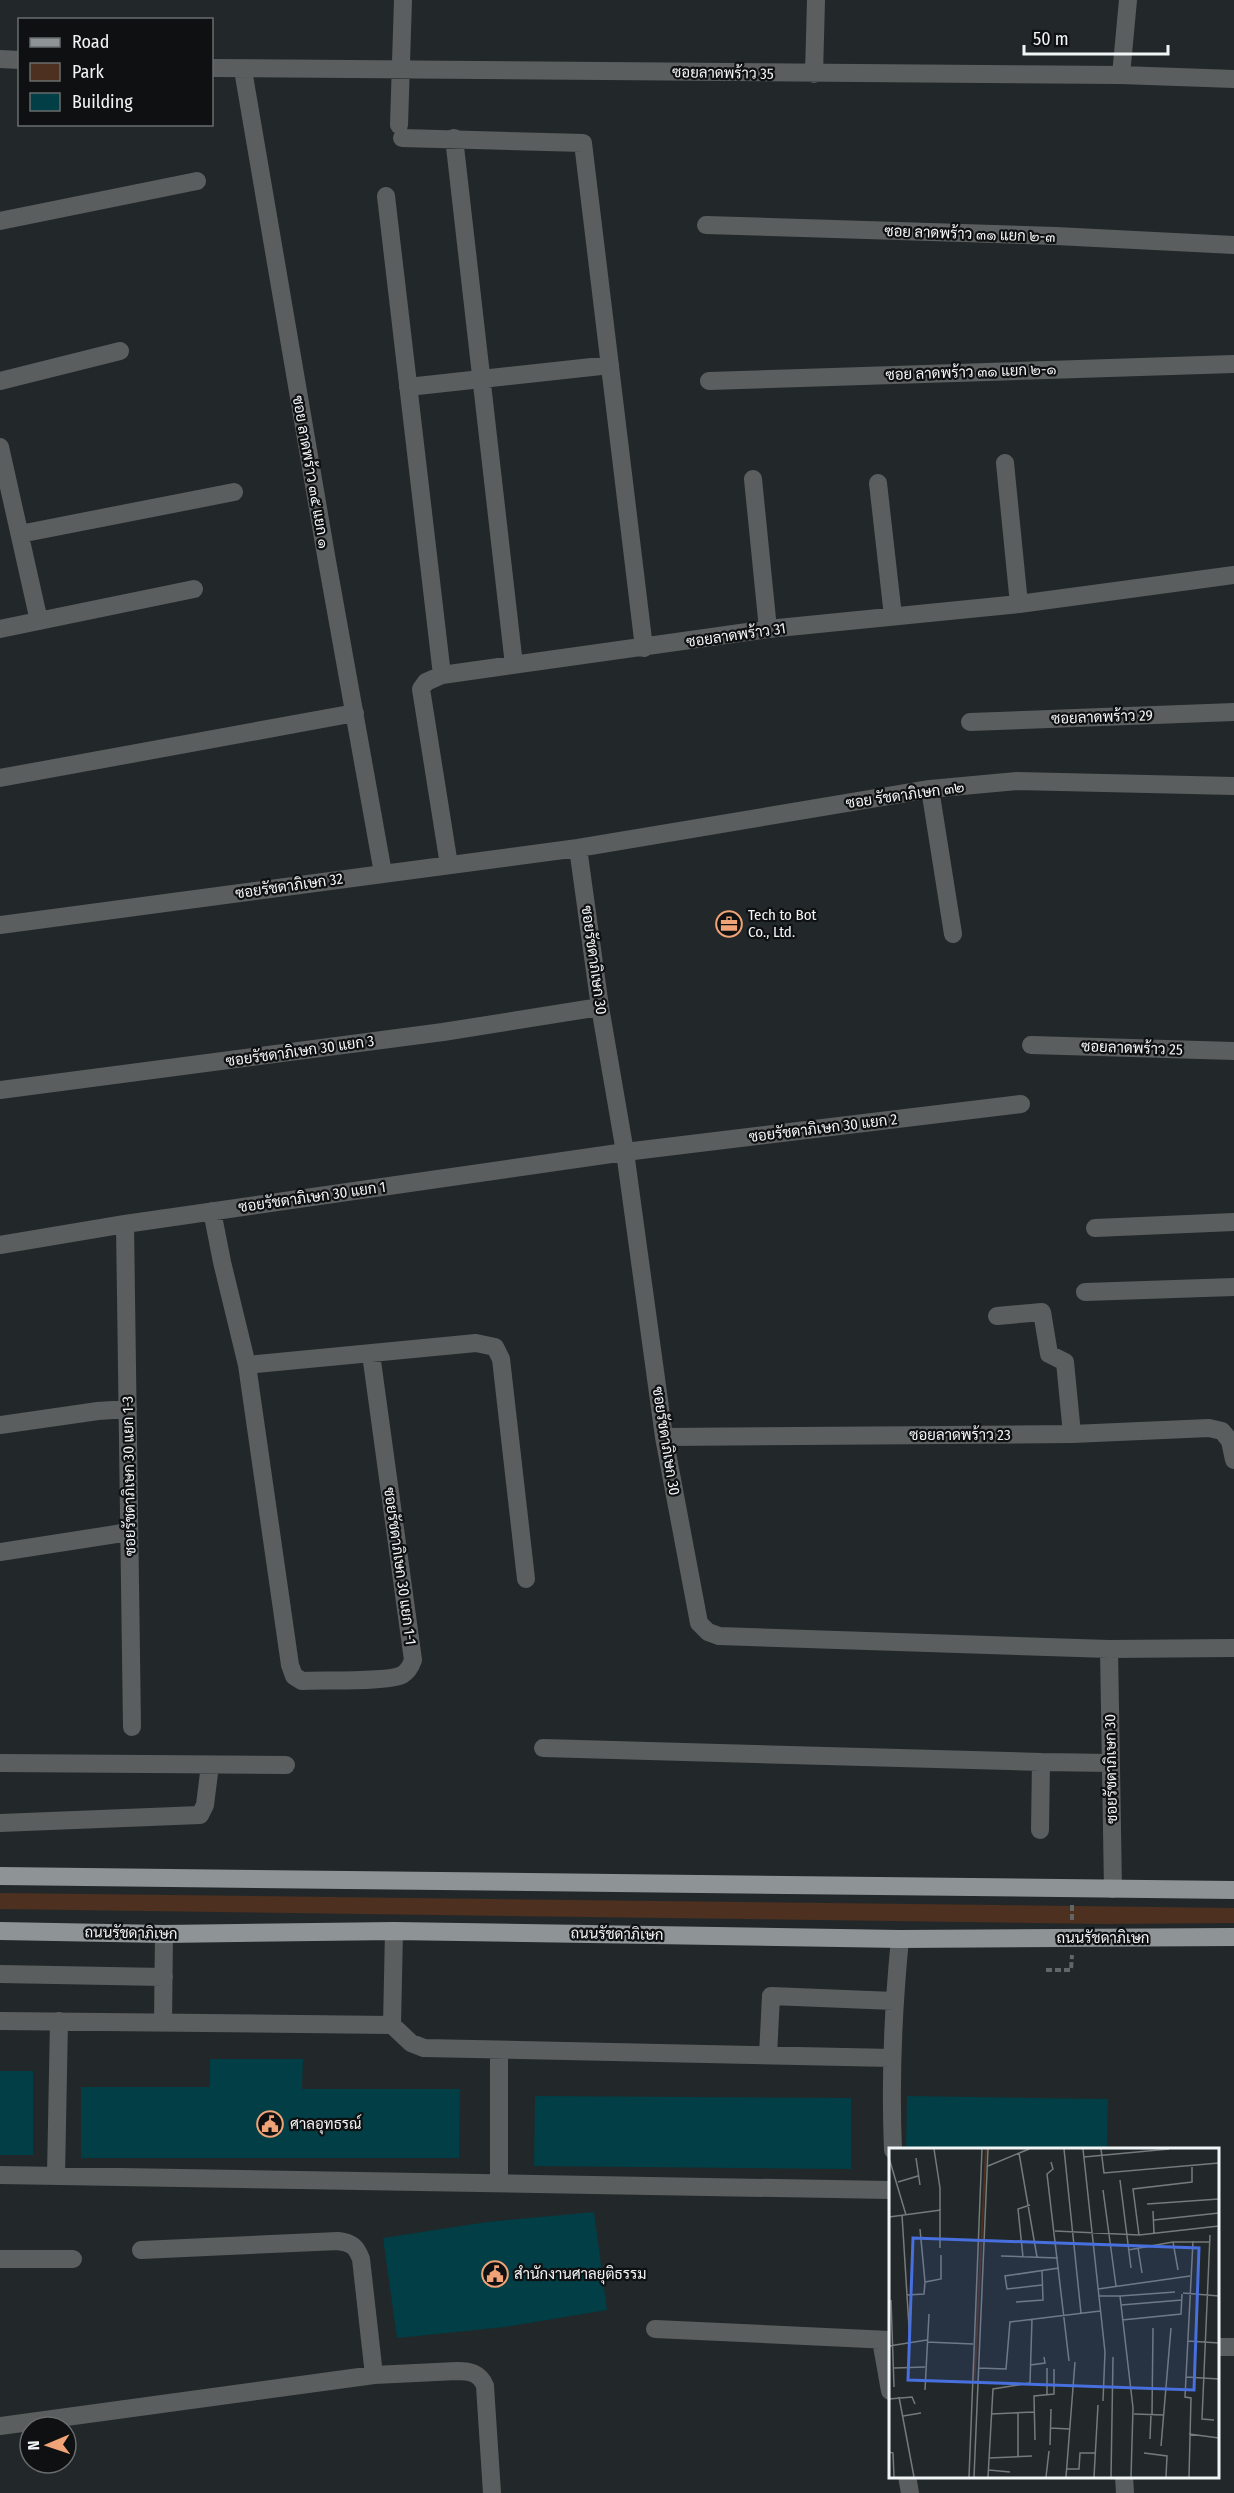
<svg xmlns="http://www.w3.org/2000/svg" width="1234" height="2493" viewBox="0 0 1234 2493" font-family="'Fira Sans Condensed',Sarabun,sans-serif">
<style>
.green{fill:#4d301f}
.building{fill:#013e45}
.lines{fill:none;stroke-linecap:round;stroke-linejoin:round}
.path{stroke:#616667;stroke-width:4;stroke-dasharray:6 3;stroke-linecap:butt}
.minor{stroke:#5b5e5e;stroke-width:18}
.major{stroke:#8e9495;stroke-width:18}
.labels{text-anchor:middle;stroke-width:4.5;stroke-linejoin:round;paint-order:stroke}
.street-label{font-size:15px;fill:#f1f5f6;stroke:#0e1011}
.poi-label{font-size:15px;fill:#f1f5f6;stroke:#0e1011;text-anchor:start}
.inset-road{fill:none;stroke:#757a7b;stroke-width:1.5}
.view{fill:#476fde;fill-opacity:0.15;stroke:#476fde;stroke-width:3}
.inset-edge{fill:none;stroke:#f1f5f6;stroke-width:3}
</style>
<rect width="100%" height="100%" fill="#222829"/>
<path class="green" d="M0,1893L1234,1908V1923L1105,1924L0,1909Z"/>
<path class="building" d="M210,2059H303L302,2089H460L459,2158H81V2087H210Z
M0,2071H33V2155H0Z
M535,2096L851,2098V2169L534,2166Z
M907,2096L1108,2099L1107,2150H906Z
M594,2212L607,2310L505,2327L397,2338L383,2238L487,2222Z"/>
<g class="lines">
<path class="path" d="M1072,1920V1904
M1046,1970H1071L1072,1955"/>
<path class="minor" d="M0,59L20,60
M212,68L1121,75L1234,79
M243,70L327,561L383,873
M814,74L816,0
M1121,75L1128,0
M399,125L403,0
M402,138L583,143L644,648
M454,138L514,665
M386,196L442,675
M0,221L197,181
M706,225L1056,236L1234,245
M0,381L120,351
M709,381L1234,364
M408,387L610,365
M0,447L39,621
M1005,463L1019,604
M753,479L768,629
M878,483L893,616
M20,534L234,492
M0,629L194,589
M970,722L1234,712
M0,778L355,713
M930,789L953,934
M578,848L600,1007L625,1152L664,1437L699,1623L708,1632L719,1636L1109,1649L1113,1889
M449,865L421,689L426,682L442,675L768,629L1019,604L1234,575
M0,925L578,848L930,789L1017,781L1234,786
M1031,1045L1234,1051
M0,1090L443,1032L600,1007
M212,1211L222,1262L247,1365L290,1665L294,1676L302,1681C321,1680 388,1682 402,1675C407,1672 411,1666 413,1660L371,1354
M125,1224L132,1727
M1095,1228L1234,1222
M0,1245L125,1224L625,1152L1021,1104
M1085,1292L1234,1287
M997,1316L1042,1312L1049,1354L1065,1362L1072,1434
M247,1365L476,1343L495,1347L501,1359L526,1579
M0,1425L98,1411L128,1409
M664,1437L1072,1434L1209,1428L1222,1431L1230,1441L1234,1460
M0,1552L129,1532
M1109,1649L1234,1648
M543,1748L1041,1762L1040,1830
M1041,1762L1111,1763
M0,1763L286,1765
M0,1823L200,1815L205,1805L210,1765
M0,1974L164,1977
M0,2021L392,2025L411,2043L424,2048L892,2058
M163,2023L164,1934
M392,2025L394,1931
M768,2055L771,1996L894,2001
M893,2150C890,2079 893,2010 900,1939
M0,2175L890,2190
M56,2176L59,2021
M499,2183V2050
M0,2259H73
M655,2329L890,2340
M881,2340L890,2391
M1218,2347H1234
M374,2375L457,2371C470,2371 480,2373 485,2386L492,2493
M0,2426L374,2375L361,2259C356,2246 352,2243 338,2241L141,2250
M907,2476L910,2493
M1124,2476L1125,2493"/>
<path class="major" d="M0,1876L1234,1890
M0,1931L164,1934L394,1931L900,1939L1234,1937"/>
</g>
<defs>
<g id="office-ring" transform="scale(1.35)"><circle r="9.5" fill="#0e1011" stroke="#efa377" stroke-width="1.5"/><path d="M-6-3h4V-5.5h4V-3h4V5H-6ZM-1-4.5V-3h2v-1.5ZM-6 0V1H6V0Z" fill="#efa377"/></g>
<g id="civic-ring" transform="scale(1.35)"><circle r="9.5" fill="#0e1011" stroke="#efa377" stroke-width="1.5"/><path d="M-.6-6.5H3V-4.5H.6V-3L4-1V1h2V6H-6V1h2V-1L-.6-3ZM-1.2 2.5V6h2.4V2.5Z" fill="#efa377"/></g>
</defs>
<g fill-rule="evenodd">
<use href="#office-ring" x="729" y="924"/>
<use href="#civic-ring" x="270" y="2124"/>
<use href="#civic-ring" x="495" y="2274"/>
</g>
<g class="labels">
<g class="street-label">
<text transform="translate(723 73) rotate(1)" y="5">ซอยลาดพร้าว 35</text>
<text transform="translate(970 234) rotate(2)" y="5">ซอย ลาดพร้าว ๓๑ แยก ๒-๓</text>
<text transform="translate(971 372) rotate(-2)" y="5">ซอย ลาดพร้าว ๓๑ แยก ๒-๑</text>
<text transform="translate(311 472) rotate(80)" y="5">ซอย ลาดพร้าว ๓๕ แยก ๑</text>
<text transform="translate(736 635) rotate(-8)" y="5">ซอยลาดพร้าว 31</text>
<text transform="translate(1102 717) rotate(-2)" y="5">ซอยลาดพร้าว 29</text>
<text transform="translate(905 795) rotate(-8)" y="5">ซอย รัชดาภิเษก ๓๒</text>
<text transform="translate(289 886) rotate(-8)" y="5">ซอยรัชดาภิเษก 32</text>
<text transform="translate(594 960) rotate(82)" y="5">ซอยรัชดาภิเษก 30</text>
<text transform="translate(1132 1048) rotate(2)" y="5">ซอยลาดพร้าว 25</text>
<text transform="translate(300 1051) rotate(-8)" y="5">ซอยรัชดาภิเษก 30 แยก 3</text>
<text transform="translate(823 1128) rotate(-7)" y="5">ซอยรัชดาภิเษก 30 แยก 2</text>
<text transform="translate(312 1197) rotate(-8)" y="5">ซอยรัชดาภิเษก 30 แยก 1</text>
<text x="960" y="1440">ซอยลาดพร้าว 23</text>
<text transform="translate(666 1441) rotate(81)" y="5">ซอยรัชดาภิเษก 30</text>
<text transform="translate(129 1476) rotate(-91)" y="5">ซอยรัชดาภิเษก 30 แยก 1-3</text>
<text transform="translate(400 1566) rotate(82)" y="5">ซอยรัชดาภิเษก 30 แยก 1-1</text>
<text transform="translate(1111 1769) rotate(-91)" y="5">ซอยรัชดาภิเษก 30</text>
<text transform="translate(131 1933) rotate(1)" y="5">ถนนรัชดาภิเษก</text>
<text transform="translate(617 1934) rotate(1)" y="5">ถนนรัชดาภิเษก</text>
<text x="1103" y="1943">ถนนรัชดาภิเษก</text>
</g>
<g class="poi-label">
<text x="748" y="920">Tech to Bot<tspan x="748" dy="17">Co., Ltd.</tspan></text>
<text x="290" y="2129">ศาลอุทธรณ์</text>
<text x="514" y="2279">สำนักงานศาลยุติธรรม</text>
</g>
</g>
<g transform="translate(889 2148)">
<rect width="330" height="330" fill="#222829"/>
<path d="M96,1H98L86,242L85,219Z" fill="#4d301f"/>
<path class="inset-road" d="M45,1L51,40V100M175,1L192,165M194,1L216,204L214,253M212,1L215,25L330,15M130,5L148,109M195,9L280,1M0,10L17,67M27,10L31,37M162,14L164,21L158,26L180,213M99,18L140,1M231,32L242,120M9,34L29,28M214,42L227,138M258,56L330,51M264,63L265,85M13,67L21,195M0,69L52,62M265,72L330,65M31,81L36,134L52,131V107M166,83L250,87L330,78M250,87L244,41L303,34V17M321,87L313,271L325,272M249,100L253,125M239,102L284,94M112,108L169,110M134,109L129,61L141,57M289,122L284,94H321M153,137L118,141L116,128L170,120M209,141L301,128M294,145L330,148M18,147L35,146L36,134M210,148H231L244,260L242,329M231,148L286,144M2,152L5,239M127,154L154,152L153,123M232,157L293,152M233,172L292,166L293,146M299,193L330,195M38,194L84,196M0,198L38,192M141,217L156,215L155,209M5,220L36,219M89,220L117,221L121,174L211,163M297,229L330,231M36,242L40,166M158,247V220M10,249L25,329M0,251L23,249L26,256M129,265V308M102,266L145,264M245,266L275,267M263,266L264,180M14,268L32,265M161,280L181,281M300,286L330,290M261,291L262,266M146,292L145,248L165,246V221M161,297L162,261M272,298L282,180M0,304L4,305L5,329M255,305L278,308L277,329M100,310L143,308M177,321H190L191,305H206M100,322L121,324M80,329L93,1M85,329L99,1M99,329L104,241L141,235L143,171M157,329L160,303M177,329L186,214M205,329L209,257M222,329L224,209M300,329L302,250L296,249L304,93"/>
<path class="view" d="M24,90L310,100L305,242L19,232Z"/>
<rect width="330" height="330" class="inset-edge"/>
</g>
<rect x="18" y="18" width="195" height="108" fill="#0e1011" stroke="#696c6d" stroke-width="1.5"/>
<rect x="30" y="38" width="30" height="9" fill="#8e9495" stroke="#696c6d" stroke-width="1.5"/>
<text x="72" y="48" font-size="18" fill="#f1f5f6">Road</text>
<rect x="30" y="63" width="30" height="18" fill="#4d301f" stroke="#696c6d" stroke-width="1.5"/>
<text x="72" y="78" font-size="18" fill="#f1f5f6">Park</text>
<rect x="30" y="93" width="30" height="18" fill="#013e45" stroke="#696c6d" stroke-width="1.5"/>
<text x="72" y="108" font-size="18" fill="#f1f5f6">Building</text>
<g transform="translate(48 2445) rotate(268)"><circle r="28" fill="#0e1011" stroke="#696c6d" stroke-width="1.5"/>
<path d="M0-4.5L10 22L0 15L-10 22Z" fill="#efa377"/>
<text y="-9" font-size="16" font-weight="bold" text-anchor="middle" fill="#f1f5f6">N</text>
</g>
<path d="M1024 45v9h144v-9" fill="none" stroke="#f1f5f6" stroke-width="3"/>
<text x="1033" y="45" font-size="18" fill="#f1f5f6" stroke="#0e1011" stroke-width="4.5" paint-order="stroke">50 m</text>
</svg>
